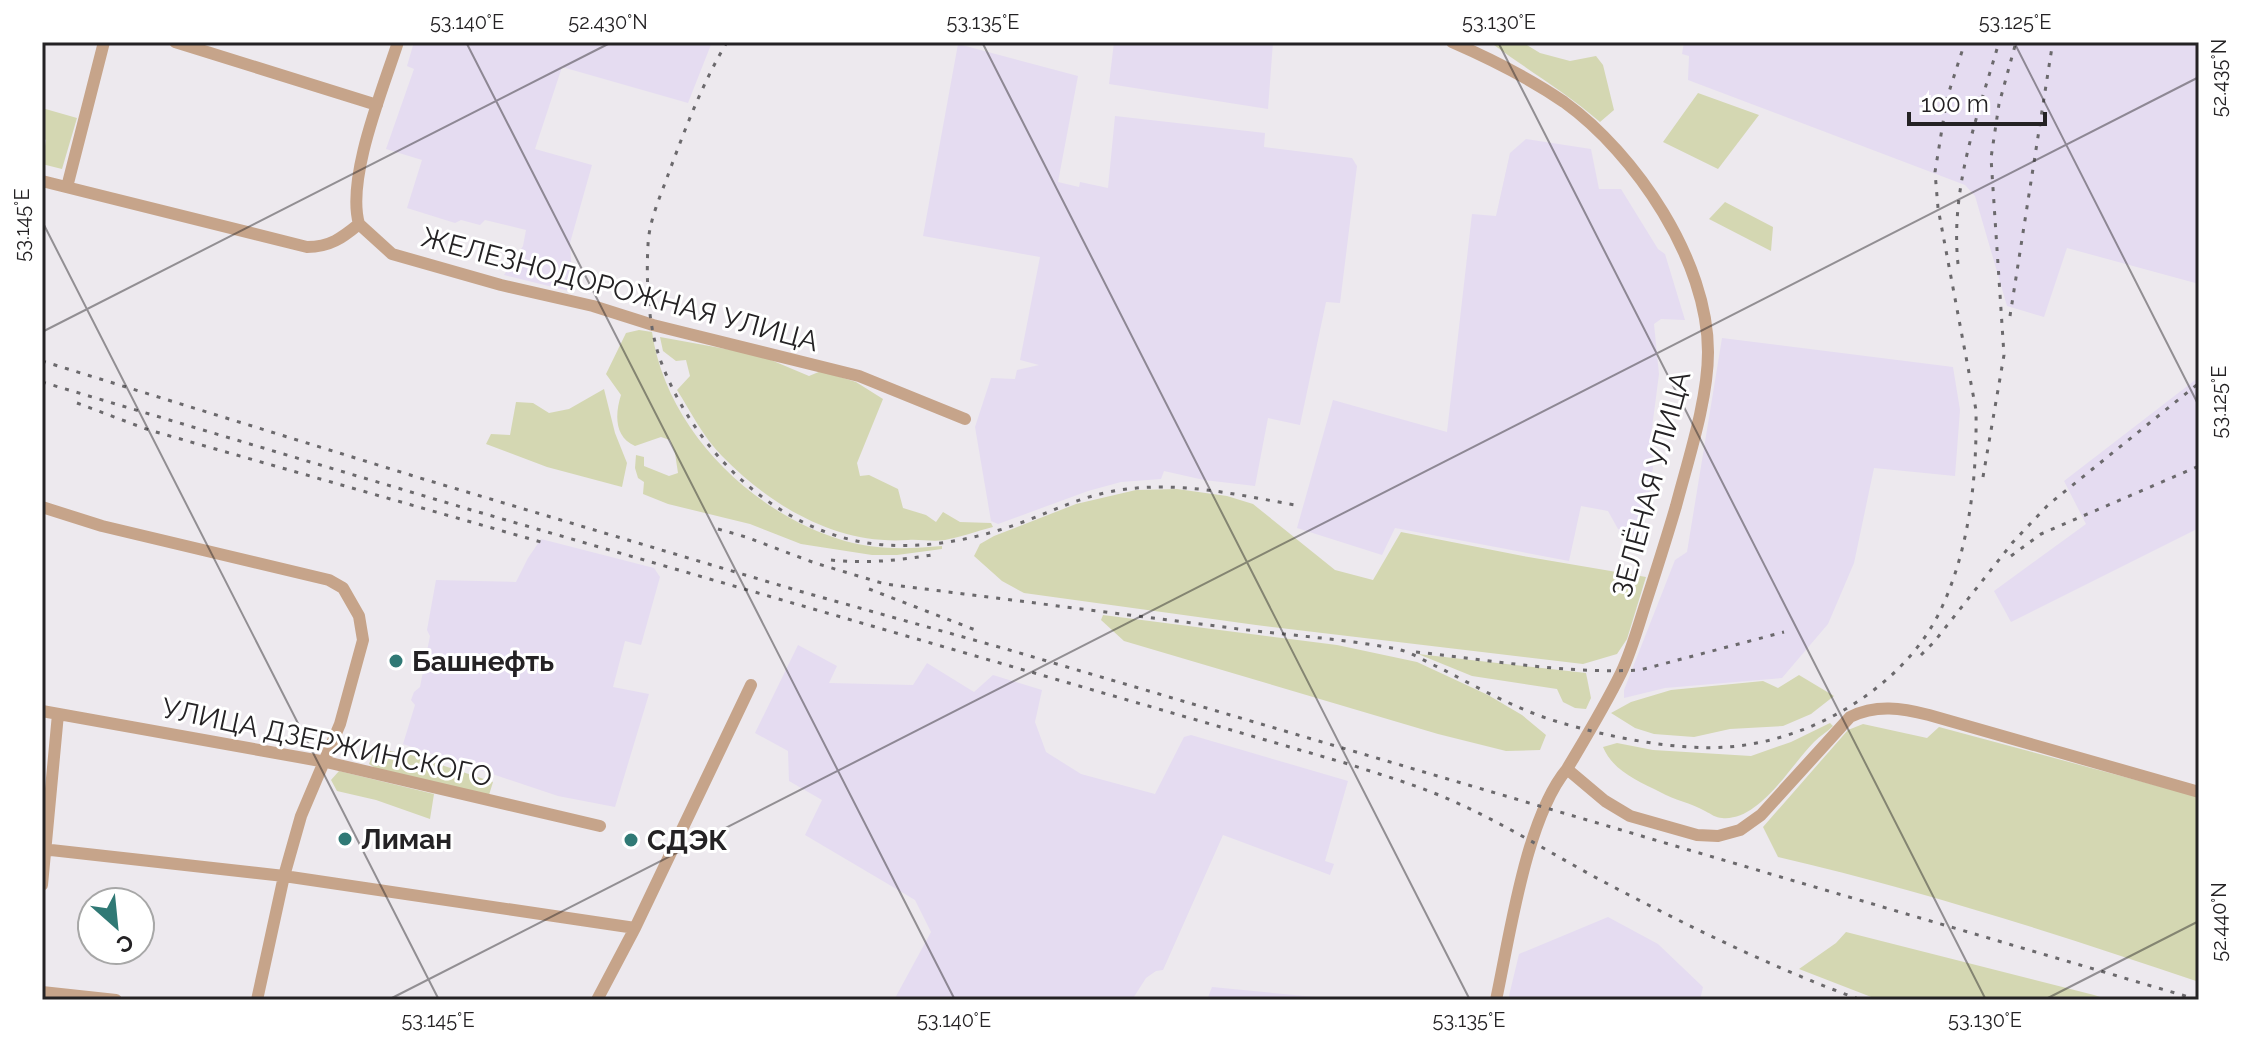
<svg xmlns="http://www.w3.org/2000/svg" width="2241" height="1042" viewBox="0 0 2241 1042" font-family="Raleway,sans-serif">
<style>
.industrial{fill:#e5dcf1}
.green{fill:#d4d7b2}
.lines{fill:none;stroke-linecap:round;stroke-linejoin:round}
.minor{stroke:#c6a48a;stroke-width:12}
.rail{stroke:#6b696c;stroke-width:3;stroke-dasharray:4 8;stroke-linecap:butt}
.ticks{fill:none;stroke:#242224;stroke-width:2;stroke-opacity:0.45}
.poi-dot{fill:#307975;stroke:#fff;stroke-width:3}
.labels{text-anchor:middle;stroke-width:6;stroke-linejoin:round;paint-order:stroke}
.street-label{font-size:28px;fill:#242224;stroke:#fff}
.poi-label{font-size:28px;font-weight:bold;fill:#242224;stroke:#fff;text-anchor:start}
.neatline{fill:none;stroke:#242224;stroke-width:3}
.ticks-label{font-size:20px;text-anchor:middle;fill:#242224}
</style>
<rect width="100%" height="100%" fill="#ede9ee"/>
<path class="industrial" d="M414,42H712L688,103L562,67L535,149L592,165L570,243L573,292L504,275L523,246L526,230L485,220L480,225L461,220L455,223L407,208L422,160L386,149L414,69L407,66Z
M1114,42H1273L1268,109L1109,84Z
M1684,42H2199V284L2067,248L2044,317L2007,306L1975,196L1965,185L1688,80L1689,56L1682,54Z
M958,44L1078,76L1058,182L1079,187L1080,182L1108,188L1115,116L1265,133L1264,147L1352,158L1357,166L1340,303L1326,302L1300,425L1268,418L1255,486L1204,480L1164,471L1161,479L1121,482L1088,491L998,524L991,521L975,427L991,378L1015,379L1017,370L1039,365L1020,360L1040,257L923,236Z
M1526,139L1591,149L1599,189H1621L1658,249L1665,254L1685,320L1661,319L1654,324L1659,374L1649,451L1655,453L1646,516L1638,536L1618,529L1608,511L1581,506L1569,561L1395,528L1382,555L1297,528L1333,400L1447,432L1472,214L1496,216L1510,153Z
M1722,338L1953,367L1960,410L1955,476L1874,468L1854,563L1828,624L1782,678L1665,688L1624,698V690L1675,560L1687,552Z
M2199,377V528L2011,622L1994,591L2086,524L2064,481Z
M541,539L654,568L660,577L641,645L625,641L613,687L649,694L615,807L558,796L403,744L415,705L411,700L414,692L420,687L430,636L427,630L436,580L516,582L528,558Z
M798,645L837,666L829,683L913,685L927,663L974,692L993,675L1042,690L1035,722L1046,752L1081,774L1155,794L1184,737L1191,735L1348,781L1325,861L1334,864L1330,875L1223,835L1163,970L1156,971L1146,978L1132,1000H894L931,932L915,900L805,835L822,800L789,781L788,751L755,733Z
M1608,917L1658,944L1703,987L1700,1000H1508L1519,954Z
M1212,987L1315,997L1314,1000H1207Z"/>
<path class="green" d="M1494,42H1522L1540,53L1570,61L1596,56L1603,65L1614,110L1600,122C1567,93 1529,71 1494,45Z
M1698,93L1759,115L1718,169L1663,142Z
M42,108L77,118L62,169L42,164L46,140L42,138Z
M1725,202L1773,227L1771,251L1709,219Z
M639,330L652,332C666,429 752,514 845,541C876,550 910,549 942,546V549L897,555H872L801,544L750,524L668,504L643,494L644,482L638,478L635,468L636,455L644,457V466L669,476L678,473L675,453L670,440L661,437L635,446C614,437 615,414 621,395L606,374L626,333Z
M660,337L759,355L809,376L821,371L856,382L883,399L857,463L860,476L869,475L898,489L903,508L926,515L936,522L943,512L960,522L991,523L993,527C977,531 961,537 945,540C932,542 920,539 908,540C836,545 771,506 722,456C703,437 691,412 677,390L690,376L686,360L676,361L663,351Z
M604,389L615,433L627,463L622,487L547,467L486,444L491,434L510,435L516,402L533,403L549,413L569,409Z
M1177,489L1227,496L1253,504L1335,570L1373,580L1401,532L1523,556L1646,577L1627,639L1617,654L1583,664L1256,625L1024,593L1002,581L974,556L980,544L994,536L1076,504L1136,490Z
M1103,615L1337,645L1417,662L1488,695L1522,715L1546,735L1540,750L1506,751L1438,734L1124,641L1101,620Z
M1418,654L1586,673L1591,698L1586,709L1575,708L1563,702L1557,689L1472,676Z
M1799,675L1834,696L1811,714L1783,726L1730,729L1694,737L1654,734L1635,728L1611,713L1631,702L1671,690L1763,681L1778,688Z
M1830,723L1833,726C1827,732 1820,736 1814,742C1791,765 1759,822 1722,818C1716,818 1711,814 1705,811C1691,803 1674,800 1660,792C1638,781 1613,771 1603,747L1617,743L1653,750L1751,756L1791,742Z
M1863,724L1927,738L1939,727L2199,797V982C2060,935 1921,890 1778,857L1763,827L1848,730Z
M380,749L411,755L493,782L489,795L380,771L369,764L374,751Z
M339,771L434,794L430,819L376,800L337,791L331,780Z
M1846,932L2094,995L2110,1000H1879L1799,969L1836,943Z"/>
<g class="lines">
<path class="minor" d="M175,42L377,105
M1452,42C1491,59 1529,78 1564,102C1636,154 1708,261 1708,352C1708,400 1688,460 1676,506C1667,537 1657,568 1647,599C1639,623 1632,650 1621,673C1605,706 1586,737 1567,769C1526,818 1510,935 1496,1000
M42,181L307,247C330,247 342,238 359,224
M67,187L104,42
M359,224L392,254L501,285L593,306L653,325L859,376L965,419
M359,224C346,178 383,89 398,42
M42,507L102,526L329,580L343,588L359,616L363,640L340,724L301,816L284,876L257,1000
M42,711L326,762L600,826
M1567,769L1605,801L1630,816L1697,835L1718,836L1740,830L1761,815L1850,717C1876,704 1902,708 1929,715L2199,792
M42,849L284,876L635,928
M42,885L58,714
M42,992L116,1000
M597,1000L635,928L751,685"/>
<path class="rail" d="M727,42C702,84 685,129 668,175C660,197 649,221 648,245C646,280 648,325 660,359C694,453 783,539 887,545C933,548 980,538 1023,522C1052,511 1079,498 1109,492C1172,479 1233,494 1295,505
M1958,264C1950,187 1978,115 1999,42
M2010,316L2052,47
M42,361L420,478L799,591L1006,649L2199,1000
M42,382L468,509L1345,763C1382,775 1420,786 1455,802C1507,825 1555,856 1606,883C1688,926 1773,968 1861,1000
M77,403L149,430L548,544
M1983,477L2004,355L1991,158L1999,104L2016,42
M718,529L746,537L815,563L885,584C998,598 1111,613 1224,627C1281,635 1340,638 1397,649C1411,652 1426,662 1440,668C1479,688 1519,711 1562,723C1609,737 1678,751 1727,747C1813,741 1906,686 1942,607C1970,546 1977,476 1976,410L1938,208L1935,172L1947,98L1965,42
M2011,556L2041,534L2199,466
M831,560C868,564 902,560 938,554
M869,589L978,631
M1416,652C1491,660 1565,674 1640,670L1784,632
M1921,655L1934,642L2013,542L2048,505L2199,383"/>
</g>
<path class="ticks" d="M466,42L955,1000M982,42L1470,1000M1498,42L1986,1000M2014,42L2199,406M42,221L439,1000M42,332L612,42M388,1000L2199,77M2044,1000L2199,921"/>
<g class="poi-dot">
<circle cx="396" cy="661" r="8"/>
<circle cx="345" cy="839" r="8"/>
<circle cx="631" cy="840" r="8"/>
</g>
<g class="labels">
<g class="street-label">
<text transform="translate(620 289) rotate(15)" y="10">ЖЕЛЕЗНОДОРОЖНАЯ УЛИЦА</text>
<text transform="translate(1651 484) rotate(-75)" y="10">ЗЕЛЁНАЯ УЛИЦА</text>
<text transform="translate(327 742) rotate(12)" y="10">УЛИЦА ДЗЕРЖИНСКОГО</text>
</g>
<g class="poi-label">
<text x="412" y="671">Башнефть</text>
<text x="361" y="849">Лиман</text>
<text x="647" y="850">СДЭК</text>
</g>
</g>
<rect width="2241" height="1042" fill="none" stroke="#ffffff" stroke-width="88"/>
<g transform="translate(116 926) rotate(153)"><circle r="38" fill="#ffffff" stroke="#a7a7a7" stroke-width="2"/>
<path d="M0-6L14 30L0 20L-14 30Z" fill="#307975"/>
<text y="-12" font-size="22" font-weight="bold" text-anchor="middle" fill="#242224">С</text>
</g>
<path d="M1909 112v12h136v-12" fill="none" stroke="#242224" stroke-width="4"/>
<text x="1921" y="112" font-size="24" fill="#242224" stroke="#ffffff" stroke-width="6" paint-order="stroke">100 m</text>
<rect x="44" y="44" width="2153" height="954" class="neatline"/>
<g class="ticks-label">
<text x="467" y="29">53.140°E</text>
<text x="608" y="29">52.430°N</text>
<text x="983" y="29">53.135°E</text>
<text x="1499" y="29">53.130°E</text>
<text x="2015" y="29">53.125°E</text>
<text transform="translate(2219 78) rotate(-90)" y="7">52.435°N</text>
<text transform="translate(22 225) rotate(-90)" y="7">53.145°E</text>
<text transform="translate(2219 402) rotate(-90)" y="7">53.125°E</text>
<text transform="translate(2219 922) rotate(-90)" y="7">52.440°N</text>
<text x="438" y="1027">53.145°E</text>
<text x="954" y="1027">53.140°E</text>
<text x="1469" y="1027">53.135°E</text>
<text x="1985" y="1027">53.130°E</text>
</g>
</svg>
